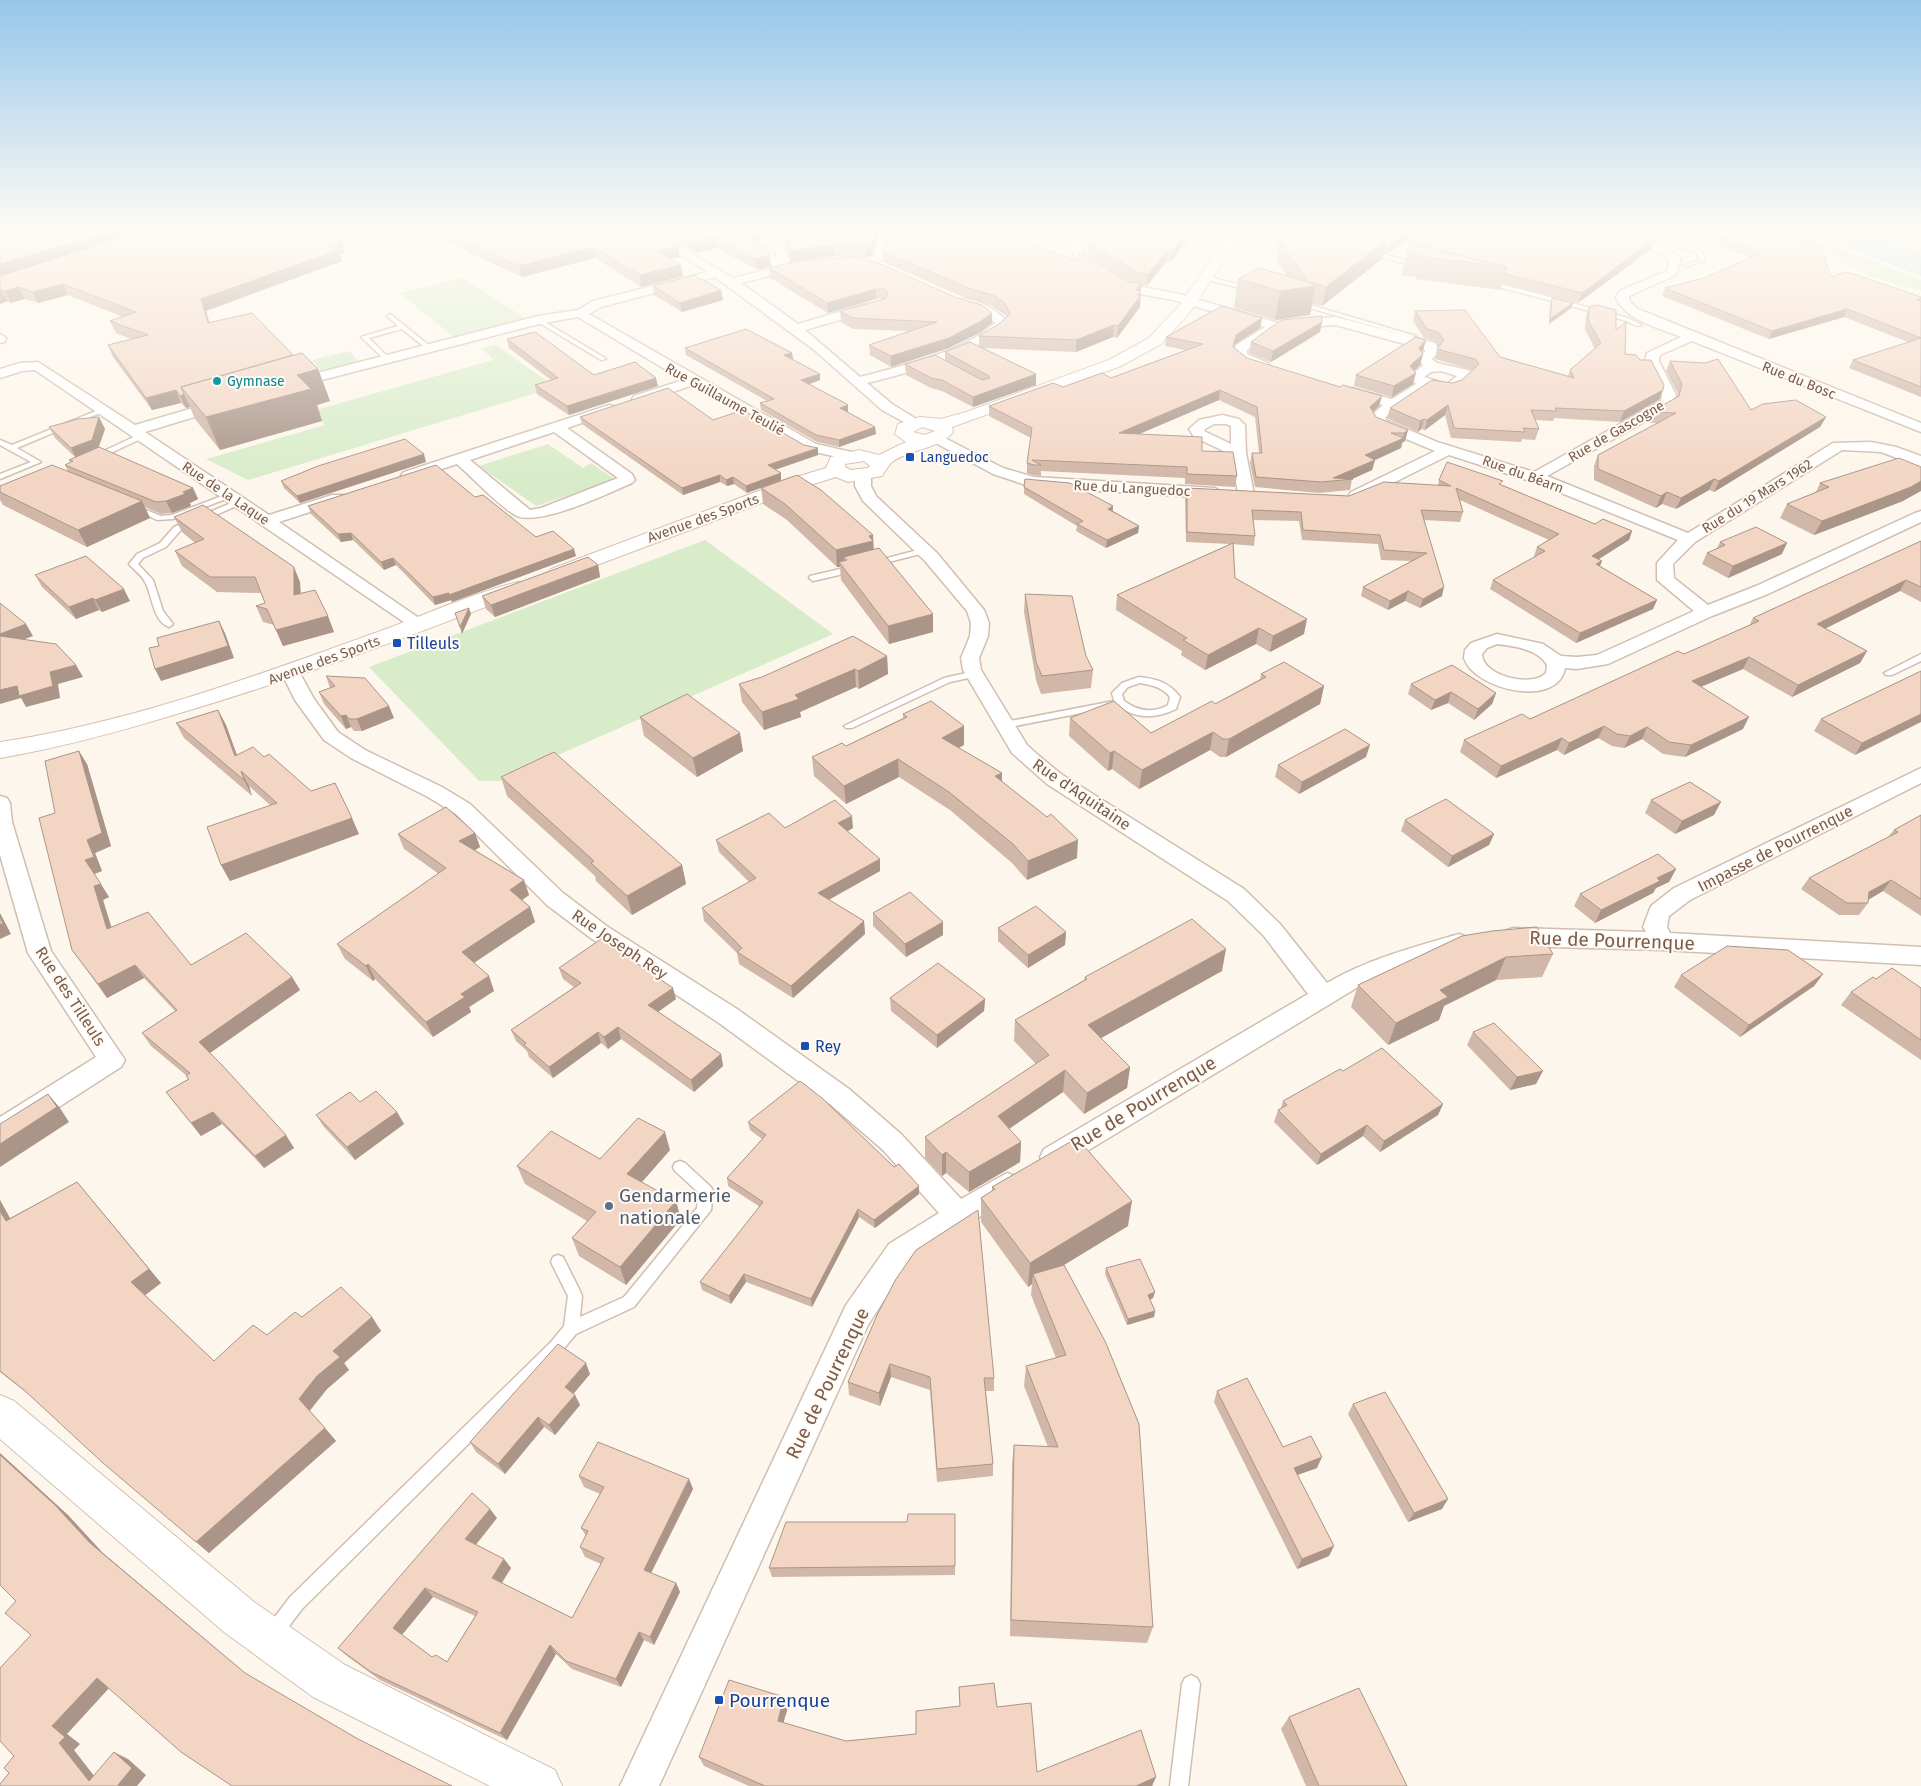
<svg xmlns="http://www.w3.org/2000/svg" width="1921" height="1786" viewBox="0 0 1921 1786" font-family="'Fira Sans',sans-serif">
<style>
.green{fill:#d8ecc9}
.water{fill:#bfe3e8;stroke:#a5d3da}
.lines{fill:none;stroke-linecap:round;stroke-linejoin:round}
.lane-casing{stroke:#d1beb0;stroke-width:3}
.street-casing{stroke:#d1beb0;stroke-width:3}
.secondary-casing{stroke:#d6c0b0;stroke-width:2}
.lane{fill:#fff;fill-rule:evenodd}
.street{fill:#fff;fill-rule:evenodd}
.secondary{fill:#fff;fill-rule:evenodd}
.wall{fill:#d1b7a8;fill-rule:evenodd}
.shaded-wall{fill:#aa9588}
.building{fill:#f3d5c3;stroke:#aa9588;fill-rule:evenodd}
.culture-dot{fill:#0f9aa8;stroke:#fffaf3;stroke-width:2}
.transit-dot{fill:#1a4fb4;stroke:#fffaf3;stroke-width:2}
.service-dot{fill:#5c6f8a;stroke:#fffaf3;stroke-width:2}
.labels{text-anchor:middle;stroke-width:4;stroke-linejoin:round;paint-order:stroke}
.far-street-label{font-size:14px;fill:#7a5c4d;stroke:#fffaf3}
.far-culture-label{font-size:14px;fill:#0d838f;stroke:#fffaf3;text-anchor:start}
.far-transit-label{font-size:14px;fill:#164399;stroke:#fffaf3;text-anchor:start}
.transit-label{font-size:16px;fill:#164399;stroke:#fffaf3;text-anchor:start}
.street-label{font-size:16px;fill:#7a5c4d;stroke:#fffaf3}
.near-street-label{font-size:19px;fill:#7a5c4d;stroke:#fffaf3}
.near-service-label{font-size:19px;fill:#4e5e75;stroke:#fffaf3;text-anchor:start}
.near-transit-label{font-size:19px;fill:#164399;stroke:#fffaf3;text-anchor:start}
</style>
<rect width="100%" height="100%" fill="#fdf6ec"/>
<path class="green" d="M1773,229H1790L1921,280V291L1872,277L1810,244Z
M1849,229H1921V256Z
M463,278L525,318L454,337L400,293Z
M496,345L556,387L248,480L206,459L325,425L312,411L493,360L482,348Z
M349,351L359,362L321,371L312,360Z
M548,444L583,468L591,463L613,478L611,481L536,506L479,466Z
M705,540L833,634L499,781H479L369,667Z"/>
<path class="water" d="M1801,229H1849L1921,256V275Z"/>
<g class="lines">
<g class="lane-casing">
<path id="lane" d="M1273,229H1281L1300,234L1297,236Z
M1624,229H1631L1702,251L1705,261L1685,267V265L1699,260L1697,253Z
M1368,250L1420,264L1421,265L1418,267L1366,253Z
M1205,276L1254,288L1255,289L1252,291L1203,279L1202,278Z
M1489,281L1628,318L1642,325L1637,326L1624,320L1487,284L1486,283Z
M1296,302H1300L1416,336L1411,337L1296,304Z
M390,314L431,347V349H427L402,329L369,338L390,359L385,360L361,337L398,326L387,316Z
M538,318L605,358L606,359L601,360L536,321L535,320Z
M101,409L107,410L17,448L41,462L0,479V474L31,462L0,445V440L12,445Z
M138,435L145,437L100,458L93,456Z
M227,494L234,496L173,519L157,520L130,507L134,505L161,516L172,515Z
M236,501L243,503L180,531L166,547L143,558L138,564L153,580L163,611L173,624L169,627C152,620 153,596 145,582C142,575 134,570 129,564L137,554L160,543L174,527Z
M925,548H928V552L873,566L869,563Z
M853,566L857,569L856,571L813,581L809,578L810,576Z
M1921,654V661L1892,675H1886L1884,673Z
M975,671L978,672V676L950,682L852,728H846L844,726L944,678Z
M1139,677C1156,679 1169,682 1180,697L1176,709C1156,719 1136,719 1118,706L1005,728L1000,725L1005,722L1114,701L1112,693L1122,683ZM1140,683C1152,685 1162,687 1170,697L1168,705C1152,714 1138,711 1124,701L1122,694L1128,687Z
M680,1161L685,1163L711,1187L713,1191L711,1210L634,1307L576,1334L561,1352L302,1609L280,1638L274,1641L268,1638L265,1632L268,1626L290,1597L551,1342L564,1326L568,1296L551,1262L553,1257L558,1255L563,1257L580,1291L582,1296L580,1317L624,1297L697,1208L699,1193L675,1171L673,1167L675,1163Z
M1191,1675L1197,1678L1200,1684L1188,1786H1170L1182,1684L1185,1678Z"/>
</g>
<g class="street-casing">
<path id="street" d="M638,229H651L733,278L775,268L750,245L764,239L783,240L790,265L802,264V268L741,283L798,324L866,304H874L876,307L874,310L805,330L860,377C901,366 964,352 995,323L986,315L959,306L957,303L959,300C974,296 1000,311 1008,324C987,353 903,374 867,383L892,404L918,420L920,423L913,427L882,410L813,349L715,277L601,307L589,314L816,444L856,453L858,456L856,459L851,460L806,450L693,385L644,402H634L632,399L634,396L683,380L578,317L539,324L291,388L284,384L286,381L538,316L578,310L593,301L708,272ZM774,245L777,258L763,246Z
M883,229H894L890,234L885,258L872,266H864V262L874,256L879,233Z
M1082,229H1093L1081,241L1084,255L1137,286L1179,294L1279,323L1281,326L1279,329L1247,350V354L1268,363L1270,366L1268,369H1258L1233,356L1236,345L1265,327L1173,300L1129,292L1075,259L1069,240Z
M1601,229C1626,229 1663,239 1681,259L1676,275L1629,296L1630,302L1638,309L1921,423V432L1692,341L1660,355L1659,361L1676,395L1673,406L1547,476L1688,533L1833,443L1871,442L1896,447L1921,456V467L1881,452L1842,450L1695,542L1673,564L1674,578L1708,605L1756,586L1915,513L1921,511V522L1768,594L1712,616L1608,664L1577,669L1565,668C1558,709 1474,690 1464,658L1465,650L1471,643L1497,634L1543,644L1561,656L1577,657L1597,655L1694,611L1657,580V563L1678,540L1539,484L1449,455L1363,498H1351L1349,495L1351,492L1435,451L1375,426L1370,417L1383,405L1347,395L1345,392L1352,388L1392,399L1416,384L1409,377L1423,365L1418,359L1426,350L1336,325L1293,328L1287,324L1293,320L1336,317L1435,343L1440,351L1432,359L1437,363L1472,371L1474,374C1459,394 1451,393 1429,388L1388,415L1385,418L1386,420L1437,442L1534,472L1661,401L1662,395L1645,361L1647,353L1681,337C1659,328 1627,321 1616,298L1619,291L1667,271L1669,260L1641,242L1602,231ZM1441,371L1457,376L1447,384L1424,377L1431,372ZM1497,644C1514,646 1538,649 1547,665L1546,673C1532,688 1482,676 1482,654L1487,648Z
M0,334L6,338L5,342L0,343Z
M38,362L135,425L217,401H227L229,404L227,407L145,432L269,515L332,495H344L346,498L344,501L279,522L429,625L426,629H414L35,370L22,371L0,378V369L20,363Z
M609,405L614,406L616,409L614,412L567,428L632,474L635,480L632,483C609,493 537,528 515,515C498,505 473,478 457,464L409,480L401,475L404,472ZM554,432L618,478L541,508L530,510L470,460Z
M1222,415L1239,419L1245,425L1246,453L1254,494L1252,497L1246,499L1238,494L1232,455L1194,437L1189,429L1199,420ZM1214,424H1226L1231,426V444L1204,431L1205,429Z
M937,434L1003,468L1034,477L1215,488L1223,493L1215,498L1032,487L993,474L932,441L930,438L932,435Z
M863,471L871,476V486L876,496L937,553L984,610L989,623L988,636L979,658L981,670L1027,745L1038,755L1061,774L1244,889L1280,924L1327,983C1368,959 1414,947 1459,934L1467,937L1471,943L1467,949L1422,962L1363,984L1064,1165L1054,1169L1044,1165L1040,1157L1044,1149L1308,994L1264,936L1228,901L1047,784L1012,753L963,670L961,658L970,636L971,623L967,611L925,561L863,501L855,486V476Z
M290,666L297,668L314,699L338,732L365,750L442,787L470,804L563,893L608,927L737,1009L849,1089L901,1134L961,1199L1007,1173L1017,1177L1021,1185L1017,1193L909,1262L868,1325L659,1786H620L846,1305L889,1244L939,1213L883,1150L831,1105L719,1023L592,939L547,905L456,814L428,797L351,758L324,740L295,700L281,672L283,668Z
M1921,768V783L1690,900L1669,916L1667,927L1670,933L1921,947V965L1663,950L1513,946L1505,943L1501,937L1505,931L1513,928L1646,932L1643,927L1651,906L1674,888Z
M0,796L7,798L10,803L12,822L51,951L125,1060L121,1067L9,1139L0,1142V1117L96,1057L28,953L0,855Z"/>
</g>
<g class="secondary-casing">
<path id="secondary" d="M1232,229H1245L1190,312L1161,344L1121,366L952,427L953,432C941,449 907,449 891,463C887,467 885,472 882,476L848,482L836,477L807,486L565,577L558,579L551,577L548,573L551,569L793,478L826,468L831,457L859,450L879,455L906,442L895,434L898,424L920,417L941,419L966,412L1109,360L1149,338L1179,306ZM922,427L935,431L925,435L913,432ZM864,461L870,466L868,468L851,470L845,467V464Z
M518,582L525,584L529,588L525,592C415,634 304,676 190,710C128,729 65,747 0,758V742C128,723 253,677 375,633C421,617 472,593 518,582Z
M0,1395L14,1401L254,1602L345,1665L555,1770L562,1786H490L313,1697L224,1632L0,1439Z"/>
</g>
<use href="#lane" class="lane"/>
<use href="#street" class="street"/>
<use href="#secondary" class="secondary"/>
</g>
<path class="wall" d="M142,229H301L345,252L340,254L342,261L206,311L209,322L293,355L318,369L330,401L317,405L322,421L220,450L195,419L190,407L186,408L181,403L152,410L113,357L108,345L131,339L116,333L110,321L123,317L68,295L38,303L25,299L10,303L8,301L0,304V235L15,241L142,230L145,229Z
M417,229H650L678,246L680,257L671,259L683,276L641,287L595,258L522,277Z
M654,229H887L879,230L872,255L866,258L852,257L992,313V323L981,332L949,348L891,367L870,355L869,345L910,331L853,329L841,322L840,311L883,299H876L828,313L770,278L769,268L851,257L834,256L791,262L784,239L763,237L755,242L771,266L757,270L717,248L695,253Z
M892,229H1030L1013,233L1062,256L1129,282L1136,284L1088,255L1089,244L1103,229H1196L1171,262H1166L1147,286L1141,285L1140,307L1117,338L1113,337L1076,352L983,348L1036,374V385L973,407L942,391L931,388L906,375L905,364L945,360V352L979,346V336L999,324L1006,317L1005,315L992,306L968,299L883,262L882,251L890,237Z
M1627,229L1650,250L1578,303L1502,284L1501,290L1416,279V277L1402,275L1407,253L1413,234L1388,254L1383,253L1382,259L1322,306L1312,304L1310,315L1275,320L1234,308L1238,279L1288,277L1277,262V256L1280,237Z
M1636,229H1702L1666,238Z
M1721,238L1831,277L1921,297V397L1849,368L1853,360L1908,342L1844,317L1769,339L1662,296L1665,288L1704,278L1752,258L1718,245Z
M653,286L721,290L723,300L682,312L654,295Z
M1552,298L1573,303L1571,308L1549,324L1550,303Z
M1589,307L1616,330L1625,354L1640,360L1663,390L1659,400L1620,422L1554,418L1553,421L1535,420L1539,429L1535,440L1522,439L1521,442L1451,438L1445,415L1425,430L1421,429L1418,432L1387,418L1390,408L1452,383L1462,380L1473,370L1435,359L1437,349L1439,347L1435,341L1424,338L1413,321L1415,311L1500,357L1568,376L1570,370L1595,349L1585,329L1586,317Z
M1262,318L1260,328L1234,345L1233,347L1247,358L1379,406L1373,412L1376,417L1408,430L1405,441L1402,443L1401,448L1375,460L1372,470L1352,479L1350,490L1319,493L1255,487L1250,463L1252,453H1259L1255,417L1219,400L1139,434L1202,451L1237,476L1235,487L1185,484V478L1041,471V476L1033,475L1027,473V463L1031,438L989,416V406L1063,387L1111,378L1185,350L1165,346L1166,337Z
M1322,322L1320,332L1271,362L1249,353L1251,342Z
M507,339L594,375L658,386L569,415L537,394L535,385L551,380L509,348Z
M1426,340L1423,350L1422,352L1423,354L1420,365L1414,371L1413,384L1392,397L1354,386L1356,375Z
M685,348L792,353L793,359L820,380L809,384L848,412L875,427L876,434L839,447L817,442L761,410L760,403L767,401L686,355Z
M1670,361L1751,410L1826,417L1820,427L1714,492L1709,490L1676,509L1662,504L1656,508L1594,480V466L1598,455L1657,423H1647L1651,412L1677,397L1678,394L1666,371Z
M99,417L105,429L99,447L193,488L198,499L190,503L191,506L172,513L161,514L145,507L150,518L87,547L3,505L0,500V486L68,471L65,465L71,462L69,460L75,457L55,438L49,427Z
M580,417L713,420L818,455L775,470L781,480L874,550L933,632L889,644L841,580L840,567H837L787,520L763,504L761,488L747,493L734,484L727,486L720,482L683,495L582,424Z
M426,462L300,503L284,488L281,481Z
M1439,480L1502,485L1595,524L1632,531L1629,540L1598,559L1602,561L1600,566L1657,600L1653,609L1576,643L1490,589L1493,580L1535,557L1534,556L1537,547L1549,540L1460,500L1463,512L1460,522L1424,520L1442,596L1420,608L1405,601L1388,610L1361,596L1363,587L1411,561L1381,560L1378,544L1302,540L1299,521L1253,520L1255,536L1254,546L1233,544L1235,578L1304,634L1270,652L1256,644L1205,670L1181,655L1182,651L1116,610L1117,595L1230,544L1186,542L1185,497L1187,488L1349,496L1438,485Z
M1820,483L1903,501L1814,535L1780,518L1787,504L1816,492Z
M1024,487L1113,506V511L1139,526L1138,533L1106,548L1076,531L1077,526L1024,494Z
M475,497L536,537L576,556L452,602L451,600L435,605L396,565L384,570L353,540L341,542L311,514L308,506Z
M174,517L300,582L301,594L334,632L283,646L274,625L263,622L256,606L265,603L261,593L217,592L182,566L175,551L195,543L182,532Z
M1921,541V602L1900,591L1825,629L1867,651L1860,663L1792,697L1743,669L1701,687L1743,729L1685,757L1663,754L1642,739L1624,748L1612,746L1598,738L1564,755L1557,750L1496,778L1460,752L1464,740L1530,719L1684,654L1749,626L1753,618Z
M1720,542L1782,554L1728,578L1702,564L1707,553L1717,548Z
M598,565L600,577L495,617L486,609L482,596Z
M35,575L130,601L102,612L99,610L76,619L42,587Z
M1025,594L1086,656L1093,670L1091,688L1041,694L1036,680L1024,612Z
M887,656L888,674L859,689L856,687L800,712L801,717L764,730L742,702L739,684Z
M1921,671L1855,755L1814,731L1821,719Z
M1261,674L1324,686L1320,704L1226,757H1220L1210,750L1139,789L1112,769L1108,771L1069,736L1070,718L1151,733L1215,704L1260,679Z
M326,676L394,718L362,731H354L351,727L346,729L324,704L319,692L330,688Z
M1411,684L1496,693L1492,704L1474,720L1448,703L1431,710L1408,694Z
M218,710L226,725L237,755L264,757L359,834L230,881L221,865L270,805L249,786L252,796L184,738L176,723Z
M903,714L964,726V745L959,748L1002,773V781L1077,858L1027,880L1012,863L950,810L899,777L846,804L814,776L812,757L846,746L903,718Z
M640,717L743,751L697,777L644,736Z
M1366,757L1299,794L1275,777L1278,765Z
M87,764L111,846L95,853L102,871L94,874L109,897L103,900L111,927L191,965L292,977L300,990L210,1053L294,1148L264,1168L222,1124L201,1136L166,1092L188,1079L186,1076H187L151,1046L142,1033L175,1011L144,978L107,998L72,950L55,813Z
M501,777L682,865L686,884L632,915L596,881L595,876L507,796Z
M1651,800L1714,815L1675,834L1645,813Z
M1921,815V916L1883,891L1868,900V903L1859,915H1839L1801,889L1809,878L1888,837L1894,830Z
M1405,820L1494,834L1489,845L1448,867L1401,831Z
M785,828H853L847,831L880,871L829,900L864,921L865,934L793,998L739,964L737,953L704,921L702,908L749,882L719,852L716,840Z
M475,833L480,847L475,850L524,880L529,895L522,900L530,907L535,922L473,963L489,976L494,991L469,1007L471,1012L433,1037L375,979L373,981L345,959L337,944L439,874L404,849L398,834Z
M1676,869L1669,882L1656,888L1653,893L1595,923L1574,906L1580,894Z
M873,913L943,935L906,957L873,926Z
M998,928L1066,932L1065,945L1028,968L998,941Z
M1462,936L1553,954L1542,977L1496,980L1444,1006L1439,1020L1388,1045L1351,1007L1358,985Z
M559,968L676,999L658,1012L721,1054L723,1066L694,1092L621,1039L608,1049L601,1043L553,1078L529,1057L527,1051L516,1041L511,1030L574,987L563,979Z
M1222,971L1101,1038L1130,1067L1127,1088L1084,1114L1063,1092L1009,1129L1021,1142L1020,1162L969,1192L946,1173L942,1176L925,1158V1137L1036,1064L1014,1041L1015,1020L1084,980L1085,977Z
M1823,974L1814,986L1740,1037L1674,987L1681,975Z
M1876,979L1921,988V1060L1841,1005L1851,992Z
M890,998L985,999L984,1011L937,1048L891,1011Z
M1473,1032L1536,1084L1510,1090L1467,1045Z
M1343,1071L1443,1104L1438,1115L1380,1152L1363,1136L1317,1165L1274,1122L1278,1110L1281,1108L1283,1101Z
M360,1102L397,1112L404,1124L355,1160L324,1127L316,1115Z
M748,1122L919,1194L875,1228L859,1217L812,1307L746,1282L731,1304L702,1290L700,1282L760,1207L728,1186L727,1178L762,1139L750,1130Z
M670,1150L642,1182L681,1219L626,1285L579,1256L572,1238L587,1221L525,1184L517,1166L600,1159Z
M77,1182L161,1283L145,1295L214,1361L267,1335L302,1317H372L381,1331L344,1363L349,1370L327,1389L310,1411L336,1441L209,1553L32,1397L0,1372V1200L10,1218Z
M992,1187L1128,1226L1062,1266L1153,1627L1147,1643L1010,1636L1012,1464L1014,1445L1048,1447L1024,1386L1026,1366L1056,1358L1031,1295L1032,1284L1028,1287L981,1222V1198L992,1191Z
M1106,1268L1153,1298L1150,1300L1155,1311L1154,1317L1127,1325L1105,1274Z
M878,1313L994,1378V1391H986L993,1464V1476L937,1482L930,1390L891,1377L880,1406L849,1395L848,1382Z
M590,1374L573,1394L575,1395L580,1405L555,1435L544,1427L505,1474L476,1452L470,1442Z
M1217,1391L1283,1447L1317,1468L1297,1475L1329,1556L1297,1569L1214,1402Z
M1353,1404L1442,1509L1408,1522L1348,1414Z
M579,1476L689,1479L693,1489L651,1573L676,1583L680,1592L654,1645L644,1640L621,1687L572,1669L556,1654L507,1740L380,1680L347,1656L338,1648L497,1518L476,1545L504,1559L511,1568L502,1583L572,1618L601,1564L585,1557L580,1547L586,1536L581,1528L600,1494L584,1487ZM433,1597L475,1616L447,1662L432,1657L402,1635Z
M955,1514V1575L772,1577L769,1568L907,1522Z
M959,1687L997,1707L1037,1772L1156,1777L1152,1786H749L704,1766L699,1757L784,1697L788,1707L783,1723L846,1741L916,1734L960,1706Z
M1289,1717L1407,1786H1306L1281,1729Z"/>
<path class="shaded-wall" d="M121,229H141L144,234L0,277V264Z
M758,229H762L763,237L748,245L747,234Z
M876,229H887L879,230L872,255L866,258L865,247Z
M998,229H1030L998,237Z
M1189,229H1196L1171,262L1173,251Z
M1410,229H1415L1414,234L1388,254L1390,245Z
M1669,229H1702L1666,238Z
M716,237L717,248L695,253L693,242Z
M1386,240L1382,259L1322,306L1326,287Z
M1653,240L1650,250L1578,303L1582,293Z
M342,241L345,252L340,254L342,261L206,311L213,335L208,323L201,299L326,246Z
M833,245L834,256L791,262L790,251Z
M678,246L680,257L659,262L657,251Z
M593,247L595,258L522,277L519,266Z
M1167,251L1166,262L1147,286L1148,275Z
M770,255L771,266L757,270L755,259Z
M681,265L683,276L641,287L640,275Z
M63,284L68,295L38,303L32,292Z
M1141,284L1140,307L1117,338L1118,326L1136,290Z
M1315,284V286L1310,315L1275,320L1280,291Z
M19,287L25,299L10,303L5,291Z
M876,289V299L828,313L827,303Z
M0,290H2L8,301L0,304Z
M721,290L723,300L682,312L680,303Z
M1573,303L1571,308L1549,324L1550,319Z
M1847,309L1844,317L1769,339L1772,331Z
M992,313V323L981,332L949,348L891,367V356Z
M1262,318L1260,328L1234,345L1231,357L1236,335Z
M1322,322L1320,332L1271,362L1273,351Z
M1114,325L1113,337L1076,352V340Z
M1426,340L1423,350L1416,359L1419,348Z
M792,353L793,359L784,355Z
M1423,354L1420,365L1407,377L1410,366Z
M318,369L330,401L317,405L322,421L220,450L206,417L187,394Z
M1416,373L1413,384L1392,397L1394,386Z
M820,374V380L802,387L801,380Z
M1036,374V385L973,407V397Z
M656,378L658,386L569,415L567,406Z
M176,390L181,403L152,410L146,398Z
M1220,390L1219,400L1118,443L1119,433Z
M1663,390L1659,400L1620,422L1624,411Z
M184,394L190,407L186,408L180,396Z
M1382,396L1379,406L1368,417L1370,407Z
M848,405V412L840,408Z
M1448,405L1445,415L1425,430L1427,420Z
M99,417L105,429L97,451L77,460L71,448Z
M1826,417L1820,427L1714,492L1719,481Z
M1424,419L1421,429L1418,432L1420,421Z
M875,427L876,434L839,447V440Z
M1408,430L1405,441L1402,443L1401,448L1375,460L1372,470L1352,479L1333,478L1365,455L1403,438L1404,433Z
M818,448V455L768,472V465Z
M424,454L426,462L300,503L297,496Z
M781,473V480L747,493L746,486Z
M720,475V482L683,495L682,488Z
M733,477L734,484L727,486L726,480Z
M1714,479L1709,490L1676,509L1681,498Z
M1921,481V491L1903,501L1814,535L1822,521Z
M193,488L198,499L190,503L191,506L172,513L166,501Z
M1667,492L1662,504L1656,508L1661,496Z
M142,501L150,518L87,547L78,530Z
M1113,506L1112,514L1108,509Z
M1139,526L1138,533L1106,548L1107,540Z
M1632,531L1629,540L1588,566L1592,556Z
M351,533L353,540L341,542L338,534Z
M873,535L874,553L847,560L844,557L845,566L839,562L840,567H837L836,550L869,536Z
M1787,543L1782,554L1728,578L1733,566Z
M574,549L576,556L452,602L451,600L435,605L433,597Z
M393,558L396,565L384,570L381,562Z
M1602,561L1598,570L1596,564Z
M598,565L600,577L495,617L491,605Z
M294,567L300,582L301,611L294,595Z
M1906,580L1900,591L1810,636L1817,624Z
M1444,587L1442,596L1420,608L1423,599Z
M124,589L130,601L102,612L95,600Z
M1408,591L1405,601L1388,610L1390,601Z
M93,598L99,610L76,619L69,607Z
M1657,600L1653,609L1576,643L1580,633Z
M469,608L471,614L462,634L460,627Z
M933,614V632L889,644L888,626Z
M328,616L334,632L283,646L276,630Z
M1307,619L1304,634L1270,652L1273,636Z
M219,621L225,633L234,658L161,681L155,669Z
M26,624L33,636L4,647L0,640V634Z
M1259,628L1256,644L1205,670L1208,655Z
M1867,651L1860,663L1792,697L1798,685Z
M887,656L888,674L859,689L858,671Z
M1749,657L1743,669L1686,693L1692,681Z
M76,665L83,677L58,684L60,698L26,707L21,698L0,704V690L50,672Z
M855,669L856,687L800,712L801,717L764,730L762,712L795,695Z
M1324,686L1320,704L1226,757L1229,739Z
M1451,692L1448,703L1431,710L1435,700Z
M1496,693L1492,704L1474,720L1478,709Z
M389,706L394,718L362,731L357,719Z
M218,710L226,725L243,772L235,756Z
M1921,714V722L1855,755L1862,743Z
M346,715L351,727L346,729L341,716Z
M1749,717L1743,729L1685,757L1691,745Z
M964,726V745L942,756V738Z
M1604,726L1598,738L1564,755L1569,743Z
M1647,727L1642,739L1624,748L1630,736Z
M1213,732L1210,750L1139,789L1142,770Z
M740,733L743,751L697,777L693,758Z
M1562,738L1557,750L1496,778L1501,766Z
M1370,745L1366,757L1299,794L1302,782Z
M79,751L87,764L111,846L95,853L102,871L94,874L85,860L87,840Z
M1114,751L1112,769L1108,771L1110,753Z
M898,759L899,777L846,804L844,786Z
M241,771L249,786L252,796L244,780Z
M1002,773V791L995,776Z
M1721,802L1714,815L1675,834L1682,821Z
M852,816L853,828L839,836L838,823Z
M352,818L359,834L230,881L221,865Z
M475,833L480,847L465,856L459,841Z
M1494,834L1489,845L1448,867L1452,856Z
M1078,840L1077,858L1027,880L1028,861Z
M880,859V871L819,905L818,893Z
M682,865L686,884L632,915L627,896Z
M1676,869L1669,882L1656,888L1653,893L1595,923L1601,910L1657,878Z
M524,880L529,895L515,905L510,890Z
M1891,880L1883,891L1861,904L1869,892Z
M101,884L109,897L103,900L116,942L107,929L94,886Z
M530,907L535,922L468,967L462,952Z
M0,913L11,934L0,939Z
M864,921L865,934L793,998L791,986Z
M943,922V935L906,957L905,944Z
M1066,932L1065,945L1028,968V955Z
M1226,949L1222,971L1085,1047L1088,1025Z
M1506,957L1496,980L1444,1006L1439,1020L1388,1045L1396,1023L1440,990Z
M368,964L375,979L373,981L366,966Z
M135,965L144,978L107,998L98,984Z
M1823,974L1814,986L1740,1037L1749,1025Z
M489,976L494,991L469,1007L471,1012L433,1037L426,1022L461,994Z
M292,977L300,990L207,1055L199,1042Z
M673,988L676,999L651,1017L648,1005Z
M985,999L984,1011L937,1048V1035Z
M618,1027L621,1039L608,1049L604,1037Z
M598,1032L601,1043L553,1078L549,1067Z
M721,1054L723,1066L694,1092L691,1080Z
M1130,1067L1127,1088L1084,1114L1087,1093Z
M1065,1070L1063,1092L997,1137L998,1116Z
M1543,1071L1536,1084L1510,1090L1517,1077Z
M48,1094L60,1108L69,1122L0,1167V1144Z
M1443,1104L1438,1115L1380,1152L1384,1141Z
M213,1112L222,1124L201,1136L191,1123Z
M397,1112L404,1124L355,1160L347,1147Z
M1367,1125L1363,1136L1317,1165L1321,1154Z
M665,1132L670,1150L633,1192L627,1174Z
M286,1135L294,1148L264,1168L255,1156Z
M1021,1142L1020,1162L969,1192V1172Z
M946,1152V1173L942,1176V1155Z
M77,1182L161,1283L144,1296L131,1282Z
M919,1186V1194L875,1228L874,1220Z
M0,1200L19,1235L6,1221L0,1211Z
M676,1201L681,1219L626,1285L620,1267Z
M1132,1201L1128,1226L1036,1282L1033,1274L1032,1284L1028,1287L1030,1263Z
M858,1209L859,1217L812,1307L811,1299Z
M744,1274L746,1282L731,1304L729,1296Z
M1155,1292L1153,1298L1147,1301L1148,1295Z
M1155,1311L1154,1317L1127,1325L1128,1319Z
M372,1317L381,1331L344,1363L349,1370L327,1389L309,1411L299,1399L333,1351Z
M586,1363L590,1374L570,1398L565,1387Z
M890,1364L891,1377L880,1406L879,1393Z
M575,1395L580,1405L555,1435L549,1425Z
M538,1417L544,1427L505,1474L498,1464Z
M325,1428L336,1441L209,1553L196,1542Z
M0,1453L68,1515L103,1553L256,1682L245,1673L90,1543L0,1455Z
M1322,1457L1317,1468L1289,1478L1294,1468Z
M689,1479L693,1489L648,1579L644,1570Z
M1448,1499L1442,1509L1408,1522L1414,1513Z
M490,1509L497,1518L472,1549L465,1539Z
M1334,1546L1329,1556L1297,1569L1302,1559Z
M504,1559L511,1568L499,1587L492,1578Z
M676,1583L680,1592L654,1645L650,1637Z
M425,1588L433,1597L401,1636L393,1628Z
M639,1632L644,1640L621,1687L616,1679Z
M550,1645L556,1654L507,1740L500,1733Z
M97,1678L111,1686L67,1734L80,1744L74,1750L102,1786L89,1781L59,1743L52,1726Z
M784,1697L788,1707L781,1731L778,1721Z
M114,1752L128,1759L146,1775L137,1786H120L118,1785Z
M1156,1777L1152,1786H1136Z"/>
<path class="building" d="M57,229H121L0,264V235L15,241Z
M147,229H301L342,241L326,246L339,250L201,299L208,323L252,313L293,355L181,387L184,394L180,396L176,390L146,398L108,345L148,335L110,321L136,312L63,284L32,292L19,287L5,291L2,290H0V276Z
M438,229H650L678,246L657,251L681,265L640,275L593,247L519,266Z
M671,229H758L747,234L770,255L755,259L716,237L693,242Z
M783,229H876L872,244L865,247L833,245L790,251Z
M892,229H1002L1062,256L1076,260L1081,253L1129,282L1141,284L1136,290L1141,291L1137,295H1141L1118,326L1114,325L1076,340L979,336L999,324L1010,314L1005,303L993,295L968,288L882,251L890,237Z
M1103,229H1189L1173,251H1167L1148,275L1139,273L1089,244Z
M1284,229H1339L1386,240L1326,287L1309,282L1280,243V237Z
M1339,229H1410L1390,245L1385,243L1386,240Z
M1415,229H1627L1644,234L1653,240L1582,293L1505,274L1507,267L1410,243Z
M1768,229L1821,248L1831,277L1846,272L1854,274L1921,297V298L1916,300L1921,301V338L1847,309L1772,331L1665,288L1704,278L1762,253L1721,238Z
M1410,243L1507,267L1421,257V255L1407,253Z
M851,257L876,262L957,298L982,305L992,313L981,321L949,338L891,356L869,345L937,322L852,318L840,311L885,299L888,293L885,289H876L827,303L769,268L798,261Z
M1259,268L1315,284L1313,285L1315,286L1280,291L1238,279Z
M694,275L721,290L680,303L653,286Z
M1552,298L1573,303L1550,319Z
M1597,305L1616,310V330L1626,322L1625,354L1636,355L1640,360H1651L1664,385L1663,390L1624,411L1555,408L1557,411L1531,410L1539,429L1523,428L1525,432L1454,428L1448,405L1427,420L1424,419L1420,421L1390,408L1432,380L1452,383L1462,380L1479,364L1475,359L1437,349L1444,340L1438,332L1427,329L1415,311L1465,310L1500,357L1574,378L1570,370L1601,343L1588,320L1589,307Z
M1222,306L1262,318L1236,335L1233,347L1247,358L1340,387L1343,385L1382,396L1370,407L1376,417L1408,430L1404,433H1391L1404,438L1365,455L1375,460L1333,478L1353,479L1321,482L1256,477L1252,453H1262L1257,407L1220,390L1119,433L1202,437V451L1233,452L1237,476L1187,474V467L1032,460L1041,465H1034L1027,463L1032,428L989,406L1053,383L1063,387L1102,373L1111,378L1203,344L1166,337Z
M1322,316V322L1273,351L1251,342L1281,320Z
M746,329L792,353L784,355L820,374L801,380L843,402L848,405L840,408L875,427L839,440L816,435L760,403L774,399L685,348Z
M535,332L594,375L635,362L656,378L567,406L535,385L558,378L507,339Z
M1416,337L1426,340L1419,348L1423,354L1410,366L1416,373L1394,386L1356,375Z
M1921,338V387L1853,360Z
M970,342L1036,374L973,397L942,380L931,378L905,364L935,355L982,380L990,378L989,376L945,352Z
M302,353L318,369L297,375L311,389L206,417L181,387Z
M1718,359L1751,410L1763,404L1796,400L1826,417L1719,481L1714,479L1681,498L1667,492L1661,496L1598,469V455L1676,413L1651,412L1679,396L1682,384L1670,361L1705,363Z
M668,388L713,420L743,410L804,445L818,448L768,465L781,473L746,486L733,477L726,480L720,475L682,488L580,417Z
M99,417L92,440L71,448L49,427L78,419Z
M405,439L424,454L297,496L281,481L318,466Z
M99,447L193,488L183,492L185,494L166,501L156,502L65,465L73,461L69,460Z
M1899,458L1921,467V481L1911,487L1822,521L1787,504L1829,487L1820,483Z
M1447,462L1503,481L1499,484L1595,524L1603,519L1632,531L1592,556L1602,561L1596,564L1657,600L1580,633L1493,580L1545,551L1537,547L1559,534L1456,488L1463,512L1421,510L1444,587L1423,599L1408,591L1390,601L1363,587L1427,553L1384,550L1380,535L1303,530L1301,512L1252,510L1255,536L1187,532V488L1349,496L1384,482L1451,486L1439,480Z
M52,465L142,501L78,530L0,492V486Z
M436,465L475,497L483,495L536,537L553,531L574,549L449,595V593L433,597L393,558L381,562L351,533L338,534L308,506Z
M797,475L821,490L873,535L869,536L873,541L836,550L785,504L761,488Z
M1025,479L1070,483L1113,506L1108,509L1139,526L1107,540L1077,524L1083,521L1024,487Z
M203,505L294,567V595L315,590L328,616L276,630L267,609L256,606L265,603L255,577H210L175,551L204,539L174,517Z
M1756,527L1787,543L1733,566L1707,553L1725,545L1720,542Z
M1921,541V587L1906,580L1817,624L1867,651L1798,685L1749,657L1692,681L1749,717L1691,745L1669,742L1647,727L1630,736L1617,734L1604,726L1569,743L1562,738L1501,766L1464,740L1522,714L1530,719L1678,651L1684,654L1759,621L1753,618Z
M1233,543L1235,578L1307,619L1273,636L1259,628L1208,655L1183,640L1187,638L1117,595Z
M879,548L933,614L888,626L839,562L847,560L844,557Z
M86,556L124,589L95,600L93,598L69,607L35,575Z
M588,557L598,565L491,605L482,596Z
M1025,594L1072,596L1086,656L1093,670L1042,676L1036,662Z
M0,603L26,624L0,634Z
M469,608L460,627L455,613Z
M219,621L228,646L155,669L149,648L159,646L157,638Z
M0,636L56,644L76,665L50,672L53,686L19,696L17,686L0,690Z
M853,636L887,656L858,671L855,669L795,695L799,699L762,712L739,684L762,677Z
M1284,662L1324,686L1229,739H1223L1213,732L1142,770L1114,751L1110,753L1070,718L1114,701L1151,733L1212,701L1215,704L1266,677L1261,674Z
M1452,665L1496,693L1478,709L1451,692L1435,700L1411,684Z
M1921,671V714L1862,743L1821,719Z
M326,676L365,678L389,706L357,719H349L346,715L341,716L319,692L335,686Z
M687,694L740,733L693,758L640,717Z
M931,701L964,726L942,738L1002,773L995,776L1047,817L1051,814L1078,840L1028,861L1013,844L949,792L898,759L844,786L812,757L842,743L846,746L907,717L903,714Z
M218,710L235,756L253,747L264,757L269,754L311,791L335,783L352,818L221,865L207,827L277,803L241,771L244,780L176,723Z
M1345,729L1370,745L1302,782L1278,765Z
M79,751L102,833L87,840L94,857L85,860L101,884L94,886L107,929L148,912L191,965L246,933L292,977L199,1042L222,1065L286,1135L255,1156L213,1112L191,1123L166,1092L189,1079L186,1076L190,1073L142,1033L177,1010L135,965L98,984L72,950L39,818L55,813L45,761Z
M554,752L682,865L627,896L591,863L594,861L501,777Z
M1690,782L1721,802L1682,821L1651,800Z
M1446,799L1494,834L1452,856L1405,820Z
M835,800L852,816L838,823L880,859L818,893L864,921L791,986L737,952L742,948L702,908L756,878L716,840L769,813L785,828Z
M446,807L475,833L459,841L524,880L510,890L530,907L462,952L489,976L461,994L465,997L426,1022L368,964L366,966L337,944L446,868L398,834Z
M1921,815V899L1891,880L1869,892L1868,903H1847L1809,878L1898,832L1894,830Z
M1658,854L1676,869L1657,878L1660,881L1601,910L1580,894Z
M910,892L943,922L905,944L873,913Z
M1036,906L1066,932L1028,955L998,928Z
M0,917L3,923L0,925Z
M1192,919L1226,949L1088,1025L1130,1067L1087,1093L1065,1070L998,1116L1021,1142L969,1172L946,1152L942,1155L925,1137L1049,1055L1015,1020L1087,979L1085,977Z
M1537,927L1553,954L1506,957L1440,990L1448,997L1396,1023L1358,985L1462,936L1492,931Z
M601,939L673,988L648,1005L721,1054L691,1080L618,1027L604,1037L598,1032L549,1067L524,1045L526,1043L511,1030L581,983L559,968Z
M1727,946L1788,950L1823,974L1749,1025L1681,975Z
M938,963L985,999L937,1035L890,998Z
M1892,968L1921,988V1040L1851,992L1873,977L1876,979Z
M1494,1023L1543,1071L1517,1077L1473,1032Z
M1382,1048L1443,1104L1384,1141L1367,1125L1321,1154L1278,1110L1287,1105L1283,1101L1340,1069L1343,1071Z
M800,1081L822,1098L894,1167L899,1164L919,1186L874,1220L858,1209L811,1299L744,1274L729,1296L700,1282L763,1202L727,1178L766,1135L748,1122Z
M376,1091L397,1112L347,1147L316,1115L350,1092L360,1102Z
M48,1094L57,1107L0,1144V1124Z
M638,1118L665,1132L627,1174L676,1201L620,1267L572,1238L596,1212L517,1166L551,1131L600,1159Z
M1077,1138L1132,1201L1030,1263L981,1198L995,1189L992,1187Z
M77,1182L149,1269L131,1282L214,1361L253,1325L267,1335L295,1312L302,1317L341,1287L372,1317L333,1351L340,1357L317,1376L299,1399L325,1428L196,1542L103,1463L24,1390L0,1371V1211L6,1221Z
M978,1210L994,1378H984L993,1464L937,1469L930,1377L890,1364L879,1393L848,1382L878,1313L896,1279L916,1250Z
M1140,1259L1155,1292L1148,1295L1155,1311L1128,1319L1106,1268Z
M1064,1265L1105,1341L1139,1424L1153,1627L1011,1620L1014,1445L1058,1447L1026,1366L1066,1355L1033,1274Z
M558,1344L586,1363L565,1387L575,1395L549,1425L538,1417L498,1464L470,1442Z
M1247,1378L1283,1447L1311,1436L1322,1457L1294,1468L1334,1546L1302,1559L1217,1391Z
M1385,1392L1448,1499L1414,1513L1353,1404Z
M598,1442L689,1479L644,1570L676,1583L650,1637L639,1632L616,1679L566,1661L550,1645L500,1733L371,1672L338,1648L472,1493L490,1509L465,1539L504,1559L492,1578L572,1618L604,1558L580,1547L588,1531L581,1528L604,1487L579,1476ZM425,1588L478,1612L447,1662L436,1655L432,1657L393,1628Z
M0,1455L55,1505L90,1543L245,1673L358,1739L452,1786H232L181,1752L97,1678L52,1726L65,1737L59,1743L89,1781L114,1752L132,1768L118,1785L120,1786H0V1784L9,1773L4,1768L14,1756L0,1741V1668L31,1635L5,1613L16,1601L0,1585Z
M908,1514H955V1566L769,1568L786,1522H907Z
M729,1680L784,1697L778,1721L846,1741L916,1734V1711L960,1706L959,1687L994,1683L997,1707L1031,1703L1037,1772L1141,1730L1156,1777L1136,1786H765L699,1757Z
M1359,1688L1407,1786H1319L1289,1717Z"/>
<linearGradient id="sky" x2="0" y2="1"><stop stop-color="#97c7e8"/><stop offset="0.48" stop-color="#fefbf6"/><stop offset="1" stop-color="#fefbf6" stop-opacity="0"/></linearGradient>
<rect width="1921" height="479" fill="url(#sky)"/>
<circle class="culture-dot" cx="217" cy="381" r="5"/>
<g class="transit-dot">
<rect x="905" y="452" width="10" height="10" rx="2.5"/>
<rect x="392" y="638" width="10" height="10" rx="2.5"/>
<rect x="800" y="1041" width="10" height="10" rx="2.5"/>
<rect x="714" y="1695" width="10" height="10" rx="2.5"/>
</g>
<circle class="service-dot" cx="609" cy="1206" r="5"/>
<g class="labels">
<g class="far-street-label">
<text transform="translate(1799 380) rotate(22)" y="5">Rue du Bosc</text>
<text transform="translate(725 399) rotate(29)" y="5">Rue Guillaume Teulié</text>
<text transform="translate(1616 431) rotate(-30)" y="5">Rue de Gascogne</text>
<text transform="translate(1523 474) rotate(20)" y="5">Rue du Béarn</text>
<text transform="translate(1132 488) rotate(3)" y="5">Rue du Languedoc</text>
<text transform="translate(226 493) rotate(34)" y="5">Rue de la Laque</text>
<text transform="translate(1757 496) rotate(-32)" y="5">Rue du 19 Mars 1962</text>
<text transform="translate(703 518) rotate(-20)" y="5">Avenue des Sports</text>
<text transform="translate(324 660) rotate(-20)" y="5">Avenue des Sports</text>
</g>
<g class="far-culture-label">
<text x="227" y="386">Gymnase</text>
</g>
<g class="far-transit-label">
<text x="920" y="462">Languedoc</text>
</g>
<g class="transit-label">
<text x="407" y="649">Tilleuls</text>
<text x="815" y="1052">Rey</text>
</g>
<g class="street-label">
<text transform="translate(1082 794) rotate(34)" y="6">Rue d'Aquitaine</text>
<text transform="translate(1775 848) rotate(-27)" y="6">Impasse de Pourrenque</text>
<text transform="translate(620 944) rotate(34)" y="6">Rue Joseph Rey</text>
<text transform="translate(71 996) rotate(57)" y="6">Rue des Tilleuls</text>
</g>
<g class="near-street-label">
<text transform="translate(1612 940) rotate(2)" y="7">Rue de Pourrenque</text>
<text transform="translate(1143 1103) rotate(-31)" y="7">Rue de Pourrenque</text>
<text transform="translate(827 1383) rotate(-64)" y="7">Rue de Pourrenque</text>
</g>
<g class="near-service-label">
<text x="619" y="1202">Gendarmerie<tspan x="619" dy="22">nationale</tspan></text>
</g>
<g class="near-transit-label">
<text x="729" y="1707">Pourrenque</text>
</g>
</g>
</svg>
